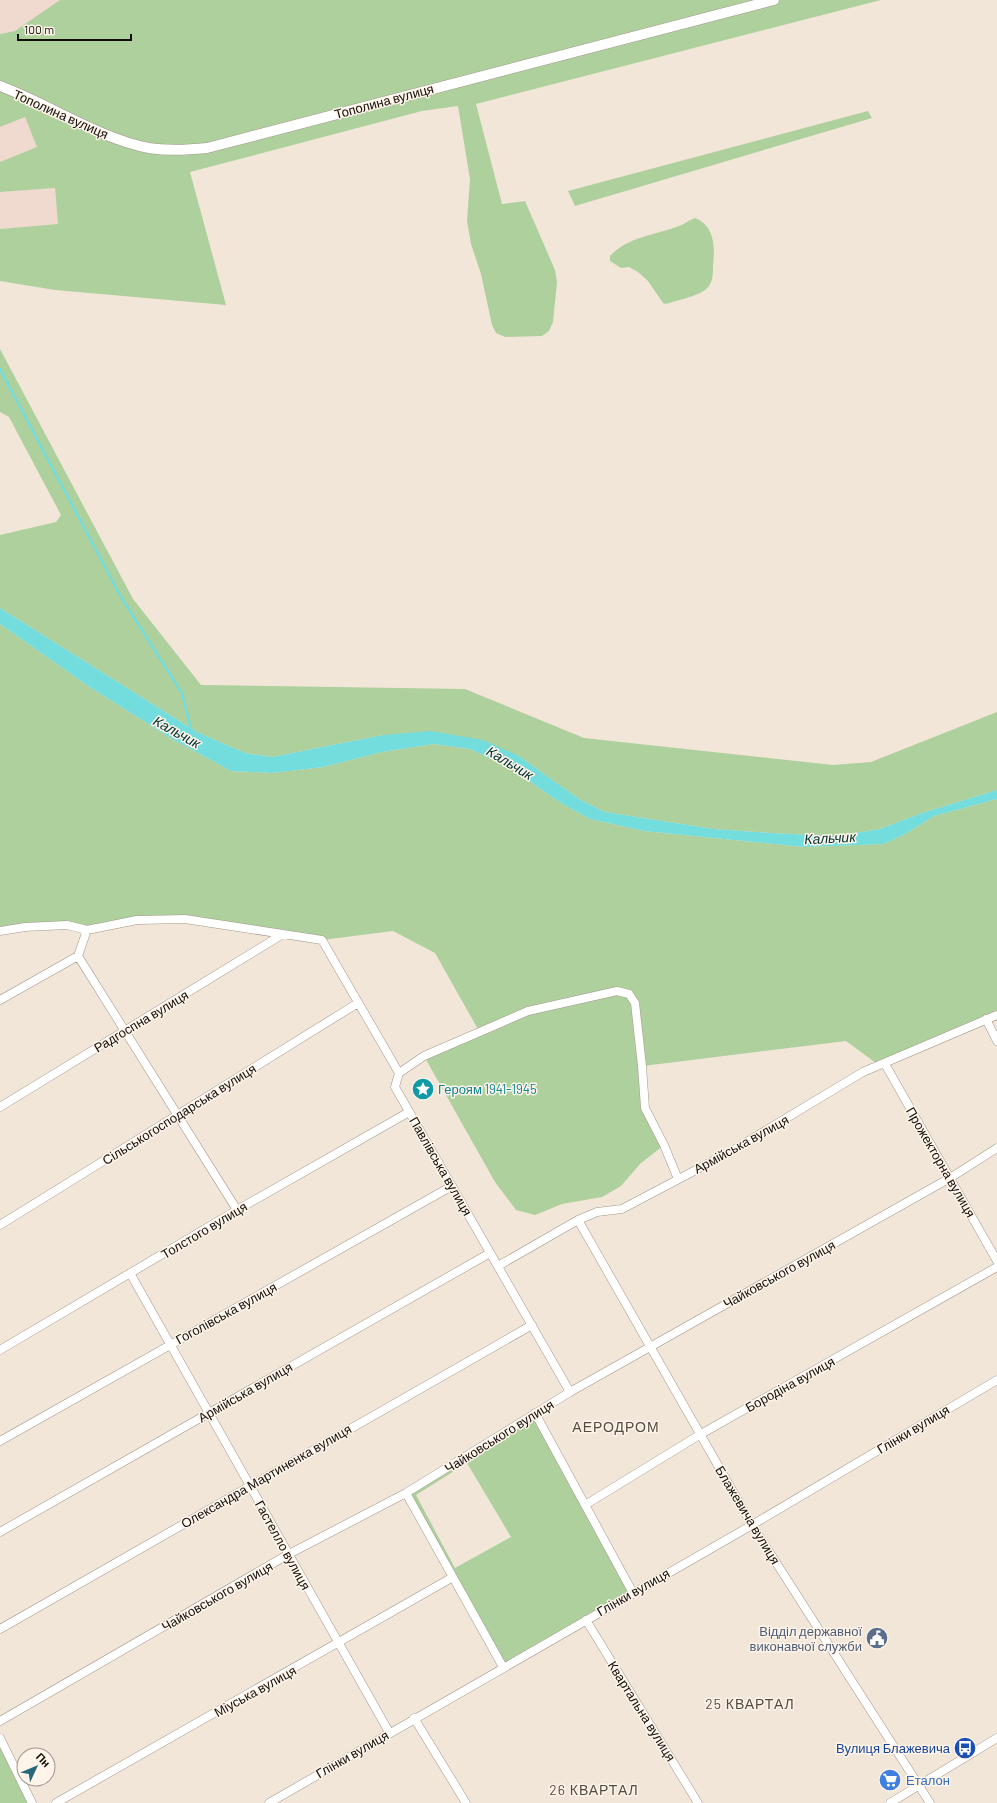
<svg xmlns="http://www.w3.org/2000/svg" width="997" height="1803" viewBox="0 0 997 1803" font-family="Barlow,sans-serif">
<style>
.industrial{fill:#f0d9ce}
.green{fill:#aed09d;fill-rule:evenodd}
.water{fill:#73dcdc}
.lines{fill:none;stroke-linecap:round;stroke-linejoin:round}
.stream{stroke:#73dcdc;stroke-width:2.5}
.minor-casing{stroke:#a2978a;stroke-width:9}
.major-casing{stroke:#a2978a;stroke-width:11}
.minor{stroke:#fff;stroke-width:8}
.major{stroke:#fff;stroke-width:10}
.labels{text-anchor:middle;stroke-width:3;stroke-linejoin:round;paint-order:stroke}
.street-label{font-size:13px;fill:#110d09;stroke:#fef4e9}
.culture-label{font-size:13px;fill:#0d838f;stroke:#fef4e9;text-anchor:start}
.service-label{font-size:13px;fill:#4e5e75;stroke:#fef4e9;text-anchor:end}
.transit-label{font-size:13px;fill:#164399;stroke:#fef4e9;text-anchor:end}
.shop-label{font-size:13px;fill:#366cbe;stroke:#fef4e9;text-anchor:start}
.water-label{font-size:14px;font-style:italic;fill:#003233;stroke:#fef4e9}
.neighbourhood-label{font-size:14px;letter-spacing:1px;fill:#544b3f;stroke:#fef4e9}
</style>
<rect width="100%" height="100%" fill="#f2e6d9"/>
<path class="industrial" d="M0,0H60L15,31L0,34Z
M25,116L38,147L0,162V127Z
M55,188L58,224L0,229V192Z"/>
<path class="green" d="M60,0H881L476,104L502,204L525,201L555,270L557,282L553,322L549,331L542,336L505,337L496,333L492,325L481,274L471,244L467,221L470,179L458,106L422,111L190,172L226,305L55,290L0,281V229L58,224L55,188L0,192V162L37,147L25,117L0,127V34L15,31Z
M868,111L872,118L575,206L568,191Z
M695,218C715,226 715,247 713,266C713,273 713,280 709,286C702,296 677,300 666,304L663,303L648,281L638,272L629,267L621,268L610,261V256C627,237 656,235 679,226C684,224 690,220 695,218Z
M0,349L133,599L201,685L465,689L584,738L833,765L871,762L997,712V790L922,813L880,829L836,836L770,833L713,829L605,812L579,799L519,756L383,735L272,757L245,753L197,732L0,608V535L56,522L61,515L9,417L0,412Z
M0,624L88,686L174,740L231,771L272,773L323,767L382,752L434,744L470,749L511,768L559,802L590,819L644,831L804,847L884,844L907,833L934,816L997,799V1015L880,1066L846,1041L643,1066L645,1108L664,1145L640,1164L621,1186L602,1197L562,1204L535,1215L516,1210L495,1182L424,1056L479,1031L435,953L393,931L322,940L185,919L137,920L87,930L67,925L0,931Z
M534,1417L630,1592L504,1664L409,1494ZM467,1463L511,1537L455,1568L416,1495Z
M0,1738L32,1803H0Z"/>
<path class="water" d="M0,608L197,732L245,753L272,757L383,735L430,731L483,740L519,756L579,799L605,812L713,829L770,833L836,836L880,829L922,813L997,790V799L934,816L907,833L884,844L804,847L644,831L590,819L559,802L511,768L470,749L434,744L382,752L323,767L272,773L231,771L174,740L88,686L0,624Z"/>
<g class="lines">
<path class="stream" d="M0,369L121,597L182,693L192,732"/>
<g class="minor-casing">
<path id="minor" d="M0,931L25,927L67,925L87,930L137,920L185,919L322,940L399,1073L395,1087L570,1392
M78,956L237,1210
M78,956L87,930
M0,1000L78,956
M986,1019L997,1041
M885,1064L997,1261
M399,1073L424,1056L528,1011L617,991L629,994L635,1003L642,1066L645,1108L664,1145L678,1179
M0,1107L283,934
M578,1220L752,1525L930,1803
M0,1225L358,1003
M498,1266L578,1220L597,1212L622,1209L730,1152L863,1072L997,1015
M130,1273L389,1732
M0,1350L237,1210L409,1112
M535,1413L633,1593
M0,1441L452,1186
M406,1493L503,1667
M585,1505L701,1434L997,1267
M0,1532L490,1253
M586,1620L698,1803
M0,1629L532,1325
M414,1718L466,1803
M0,1721L289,1554L406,1493L570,1392L950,1178L997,1148
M0,1738L32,1803
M56,1803L453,1577
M269,1803L752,1525L997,1380
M890,1803L997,1738"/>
</g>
<g class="major-casing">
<path id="major" d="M0,86C48,104 100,139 149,148C168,151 187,150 207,148L774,0"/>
</g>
<use href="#minor" class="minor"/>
<use href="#major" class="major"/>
</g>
<defs>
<g id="sight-disc" transform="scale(1.15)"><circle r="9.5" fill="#0f9aa8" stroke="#fef4e9"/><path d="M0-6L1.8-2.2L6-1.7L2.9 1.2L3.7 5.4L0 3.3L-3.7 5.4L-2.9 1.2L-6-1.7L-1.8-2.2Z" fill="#fff"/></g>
<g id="civic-disc" transform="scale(1.15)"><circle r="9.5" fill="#5c6f8a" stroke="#fef4e9"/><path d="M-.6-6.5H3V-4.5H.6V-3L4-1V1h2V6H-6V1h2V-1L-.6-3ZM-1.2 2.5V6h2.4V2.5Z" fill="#fff"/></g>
<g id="bus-disc" transform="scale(1.15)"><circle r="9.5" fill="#1a4fb4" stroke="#fef4e9"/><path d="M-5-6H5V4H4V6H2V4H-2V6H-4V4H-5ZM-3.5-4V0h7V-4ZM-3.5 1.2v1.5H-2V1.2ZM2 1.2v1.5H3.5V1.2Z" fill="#fff"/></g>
<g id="supermarket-disc" transform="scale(1.15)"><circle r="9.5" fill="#3f7fe0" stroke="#fef4e9"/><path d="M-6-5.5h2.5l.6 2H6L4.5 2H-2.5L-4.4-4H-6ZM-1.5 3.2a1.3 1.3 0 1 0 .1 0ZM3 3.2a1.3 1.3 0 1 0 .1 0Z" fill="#fff"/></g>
</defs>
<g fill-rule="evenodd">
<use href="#sight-disc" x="423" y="1089"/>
<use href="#civic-disc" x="877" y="1638"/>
<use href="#bus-disc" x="965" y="1748"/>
<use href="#supermarket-disc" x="890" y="1780"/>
</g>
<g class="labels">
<g class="street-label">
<text transform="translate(384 101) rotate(-15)" y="5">Тополина вулиця</text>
<text transform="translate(61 114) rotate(24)" y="5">Тополина вулиця</text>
<text transform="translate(141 1021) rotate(-31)" y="5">Радгоспна вулиця</text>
<text transform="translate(179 1114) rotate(-32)" y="5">Сільськогосподарська вулиця</text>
<text transform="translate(741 1144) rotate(-29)" y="5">Армійська вулиця</text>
<text transform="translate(941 1162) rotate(60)" y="5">Прожекторна вулиця</text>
<text transform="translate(441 1166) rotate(60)" y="5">Павлівська вулиця</text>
<text transform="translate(204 1230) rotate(-31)" y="5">Толстого вулиця</text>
<text transform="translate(779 1274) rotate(-29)" y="5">Чайковського вулиця</text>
<text transform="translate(226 1313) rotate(-29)" y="5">Гоголівська вулиця</text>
<text transform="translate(790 1384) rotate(-29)" y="5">Бородіна вулиця</text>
<text transform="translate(245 1392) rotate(-30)" y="5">Армійська вулиця</text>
<text transform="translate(913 1429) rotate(-31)" y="5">Глінки вулиця</text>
<text transform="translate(499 1436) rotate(-32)" y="5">Чайковського вулиця</text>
<text transform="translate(266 1476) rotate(-30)" y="5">Олександра Мартиненка вулиця</text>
<text transform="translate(748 1515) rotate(59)" y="5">Блажевича вулиця</text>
<text transform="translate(283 1545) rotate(61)" y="5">Гастелло вулиця</text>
<text transform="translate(633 1592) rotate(-30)" y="5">Глінки вулиця</text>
<text transform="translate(217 1596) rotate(-30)" y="5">Чайковського вулиця</text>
<text transform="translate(255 1691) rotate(-29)" y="5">Міуська вулиця</text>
<text transform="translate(642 1711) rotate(58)" y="5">Квартальна вулиця</text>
<text transform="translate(352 1754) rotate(-30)" y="5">Глінки вулиця</text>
</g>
<g class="culture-label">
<text x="438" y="1094">Героям 1941-1945</text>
</g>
<g class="service-label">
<text x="862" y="1636">Відділ державної<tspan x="862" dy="15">виконавчої служби</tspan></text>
</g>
<g class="transit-label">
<text x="950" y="1753">Вулиця Блажевича</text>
</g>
<g class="shop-label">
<text x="906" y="1785">Еталон</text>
</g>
<g class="water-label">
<text transform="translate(177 732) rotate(29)" y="5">Кальчик</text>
<text transform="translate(510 763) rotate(31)" y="5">Кальчик</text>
<text transform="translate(830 838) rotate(-3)" y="5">Кальчик</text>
</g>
<g class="neighbourhood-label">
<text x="616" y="1432">АЕРОДРОМ</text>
<text x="750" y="1709">25 КВАРТАЛ</text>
<text x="594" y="1795">26 КВАРТАЛ</text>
</g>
</g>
<g transform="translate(36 1767) rotate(46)"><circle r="19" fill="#fef4e9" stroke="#9f988f"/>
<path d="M0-3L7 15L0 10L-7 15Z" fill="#26677b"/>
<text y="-6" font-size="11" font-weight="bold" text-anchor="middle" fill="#110d09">Пн</text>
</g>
<path d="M18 34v6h113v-6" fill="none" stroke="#110d09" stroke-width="2"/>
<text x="24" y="34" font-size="12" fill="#110d09" stroke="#fef4e9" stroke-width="3" paint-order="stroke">100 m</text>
</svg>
